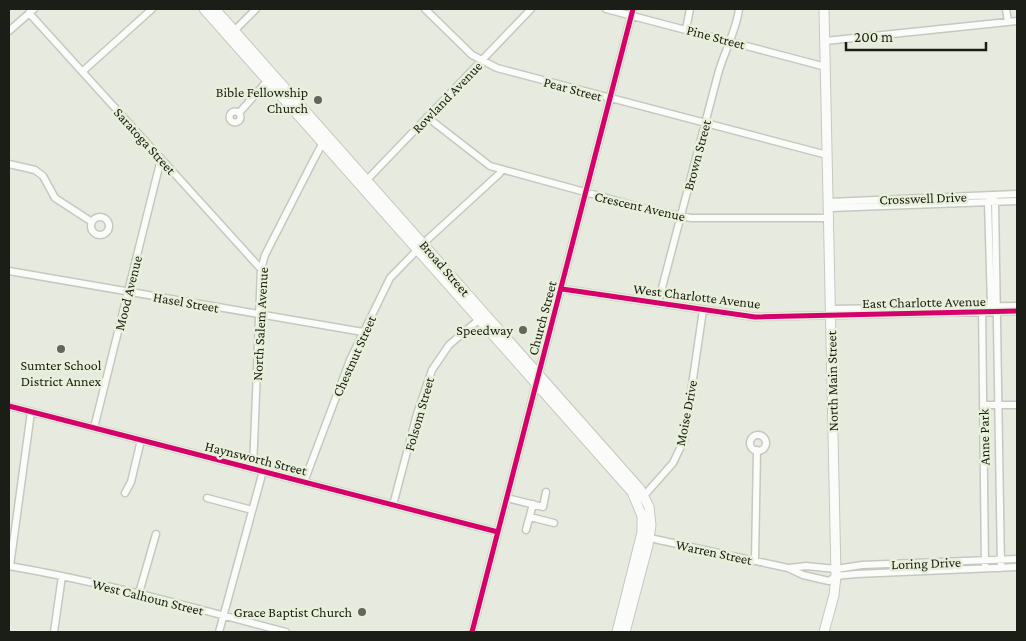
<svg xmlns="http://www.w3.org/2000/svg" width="1026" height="641" viewBox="0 0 1026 641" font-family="'Crimson Pro',serif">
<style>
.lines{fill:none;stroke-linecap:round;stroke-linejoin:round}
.minor-casing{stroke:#c5c8bf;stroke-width:9}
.major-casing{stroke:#c5c8bf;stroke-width:11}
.minor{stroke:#fbfcfa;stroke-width:6}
.major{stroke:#fbfcfa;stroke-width:9}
.cycleway-casing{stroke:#e8f0da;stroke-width:8}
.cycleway{stroke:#d6006c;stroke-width:5}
.poi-dot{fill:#62665c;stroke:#e8f0da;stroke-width:2}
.labels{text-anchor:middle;stroke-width:5;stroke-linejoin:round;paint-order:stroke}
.street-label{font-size:14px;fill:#1b1e16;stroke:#e8f0da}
.poi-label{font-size:14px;fill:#1b1e16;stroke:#e8f0da;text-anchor:end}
</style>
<rect width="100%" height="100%" fill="#e7ebdf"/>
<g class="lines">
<g class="minor-casing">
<path id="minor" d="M425,9L472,55L497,68L827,155
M606,9L826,67
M1006,9L1008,22
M29,13L261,269
M686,29L690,9
M235,30L256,9
M9,31L34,9
M825,41L1017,21
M83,71L152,9
M229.5 117a5.5 5.5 0 1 1 11 0a5.5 5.5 0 1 1-11 0Z
M239,113L268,80
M427,117L490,166L654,211L691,218H829
M9,164L35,170L43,176L55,198L92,222
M364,183L531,9
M993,195L995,201L1001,568
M991,198L988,202L991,306L994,309
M829,202L1017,194
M829,208L1017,201
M91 226a9 9 0 1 1 18 0a9 9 0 1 1-18 0Z
M9,271L363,332
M562,289L755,317L1017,311
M658,303L718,74C724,52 736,32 739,9
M982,306L985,568
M831,309L1017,306
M983,405H1017
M9,406L498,532
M94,428L161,159
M750 443a8 8 0 1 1 16 0a8 8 0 1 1-16 0Z
M253,469L261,269L265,255L312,163L321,146L326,141
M304,482L350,360L390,278L428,239L499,174L502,170
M125,493L131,482L141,440
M207,498L252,510
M507,498L543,507L546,492
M642,498L673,463L684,440L703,310
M393,505L417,414L432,370L449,345L482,317
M530,517L554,523
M526,530L533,504
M645,537L788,568L803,575L829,581L836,576L856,574L1017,567
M755,561L757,450
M9,566C103,582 194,608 286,632
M10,566L31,412
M789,568L806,566L836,569L862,565L1017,559
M139,593L156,534
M54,632L62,576
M219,632L263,471
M472,632L633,9"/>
</g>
<g class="major-casing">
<path id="major" d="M204,9L632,492L642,516V532L617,632
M215,9L640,489L649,507L651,525L648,545L625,632
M824,632L834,595L836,576L824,9"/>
</g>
<use href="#minor" class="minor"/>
<use href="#major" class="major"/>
<g class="cycleway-casing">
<path id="cycleway" d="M562,289L755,317L1017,311
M9,406L498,532
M472,632L633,9"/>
</g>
<use href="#cycleway" class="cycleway"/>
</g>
<g class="poi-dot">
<circle cx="318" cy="100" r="5"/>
<circle cx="523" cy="330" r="5"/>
<circle cx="61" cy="349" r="5"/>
<circle cx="362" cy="612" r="5"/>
</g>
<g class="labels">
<g class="street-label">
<text transform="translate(716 37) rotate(15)" y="5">Pine Street</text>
<text transform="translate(573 89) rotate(15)" y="5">Pear Street</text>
<text transform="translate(447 97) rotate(-46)" y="5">Rowland Avenue</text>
<text transform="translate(145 141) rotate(48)" y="5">Saratoga Street</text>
<text transform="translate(697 155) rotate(-75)" y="5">Brown Street</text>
<text transform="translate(923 198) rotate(-2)" y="5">Crosswell Drive</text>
<text transform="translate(640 206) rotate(13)" y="5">Crescent Avenue</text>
<text transform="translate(445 268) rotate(49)" y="5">Broad Street</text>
<text transform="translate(128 293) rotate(-76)" y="5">Mood Avenue</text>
<text transform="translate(697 296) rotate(7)" y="5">West Charlotte Avenue</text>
<text transform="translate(186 302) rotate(10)" y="5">Hasel Street</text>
<text transform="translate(924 302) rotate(-1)" y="5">East Charlotte Avenue</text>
<text transform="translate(542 318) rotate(-75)" y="5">Church Street</text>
<text transform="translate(260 324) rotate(-87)" y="5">North Salem Avenue</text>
<text transform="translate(354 356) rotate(-66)" y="5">Chestnut Street</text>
<text transform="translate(832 381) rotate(-91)" y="5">North Main Street</text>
<text transform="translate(686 413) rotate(-79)" y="5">Moise Drive</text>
<text transform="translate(419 414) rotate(-74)" y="5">Folsom Street</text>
<text transform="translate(984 437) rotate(-91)" y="5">Anne Park</text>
<text transform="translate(256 458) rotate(14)" y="5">Haynsworth Street</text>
<text transform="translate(714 552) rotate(12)" y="5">Warren Street</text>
<text transform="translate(926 563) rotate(-2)" y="5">Loring Drive</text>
<text transform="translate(148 597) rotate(14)" y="5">West Calhoun Street</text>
</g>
<g class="poi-label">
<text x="308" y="97">Bible Fellowship<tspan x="308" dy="16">Church</tspan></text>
<text x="513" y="335">Speedway</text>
<text x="61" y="370" text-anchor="middle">Sumter School<tspan x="61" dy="16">District Annex</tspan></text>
<text x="352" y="617">Grace Baptist Church</text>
</g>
</g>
<rect width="1026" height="641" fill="none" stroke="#1b1e16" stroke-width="20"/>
<path d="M846 42v8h140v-8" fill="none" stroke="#1b1e16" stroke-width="2.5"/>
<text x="854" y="42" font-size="15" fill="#1b1e16" stroke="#e8f0da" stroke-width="4" paint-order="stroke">200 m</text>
</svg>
